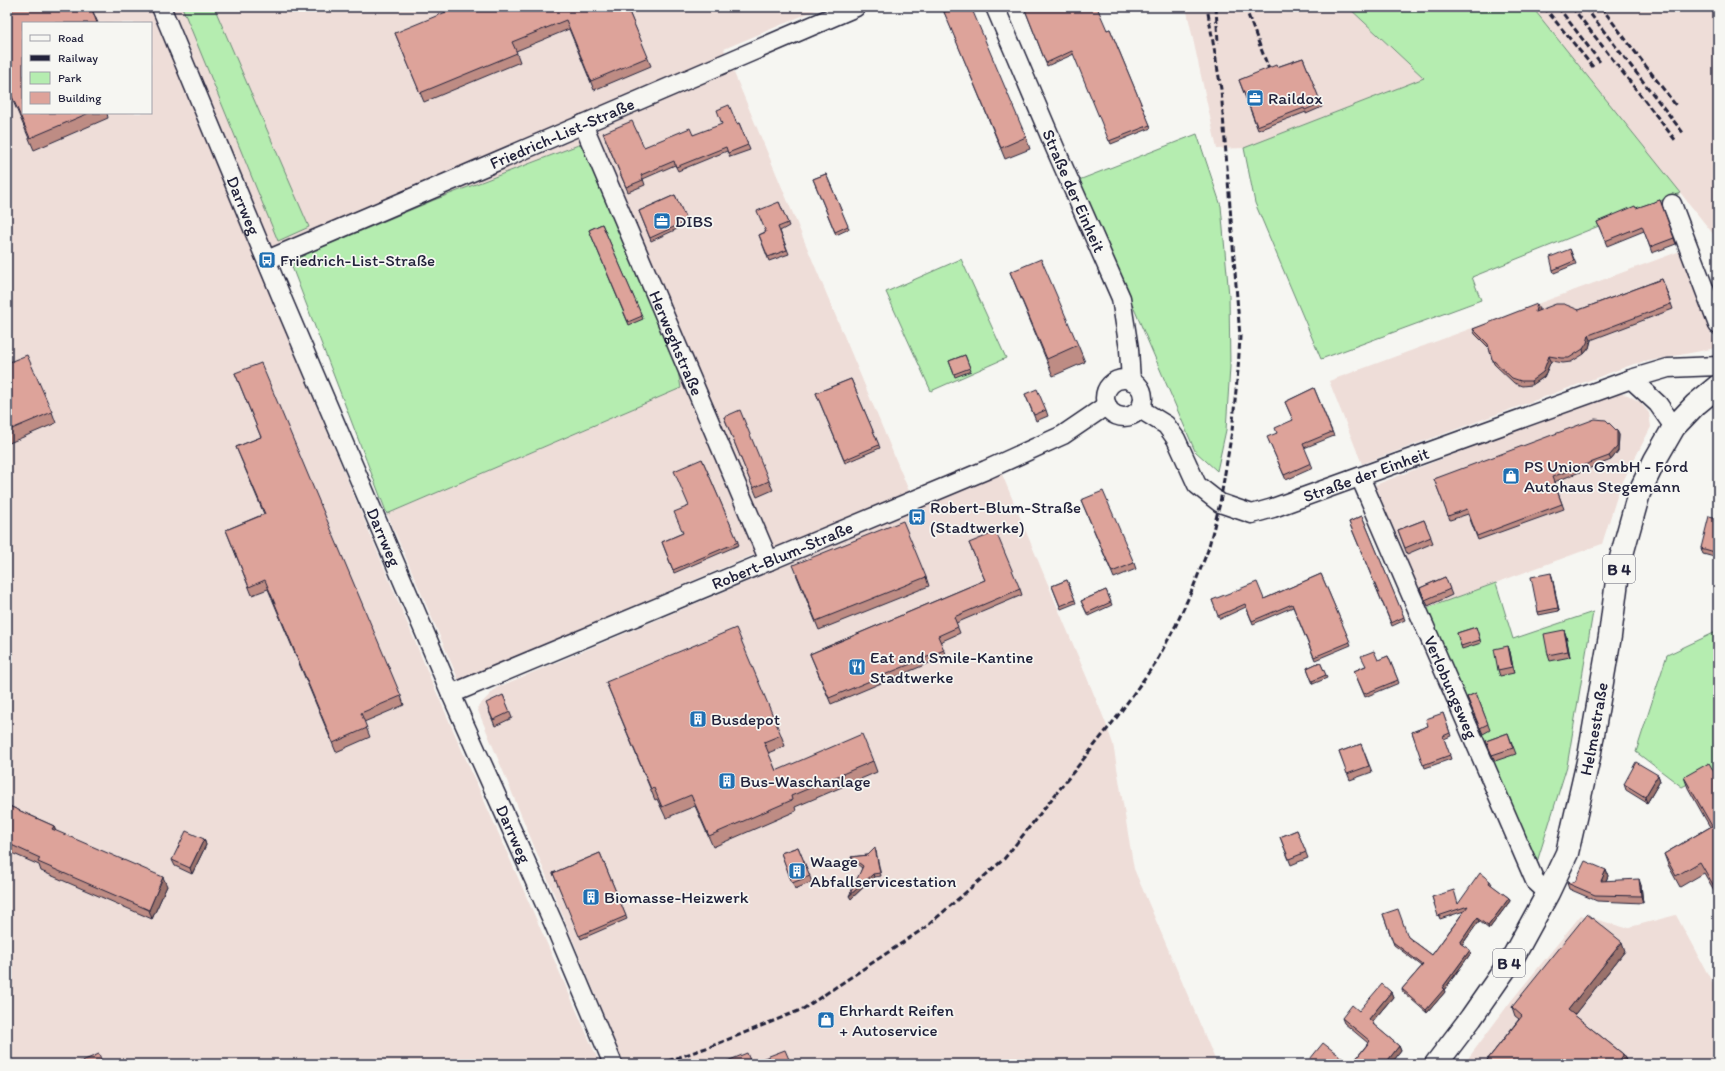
<svg xmlns="http://www.w3.org/2000/svg" width="1725" height="1071" viewBox="0 0 1725 1071" font-family="Itim,sans-serif">
<style>
.built{fill:#eeddd8;fill-rule:evenodd}
.green{fill:#b5edb0;stroke:#6c8876}
.lines{fill:none;stroke-linecap:round;stroke-linejoin:round}
.minor-casing{stroke:#22223b;stroke-width:21}
.primary-casing{stroke:#22223b;stroke-width:25}
.minor{stroke:#f6f6f2;stroke-width:18}
.primary{stroke:#f6f6f2;stroke-width:22}
.rail{stroke:#22223b;stroke-width:3;stroke-dasharray:6 3;stroke-linecap:butt}
.wall{fill:#be8c84;stroke:#22223b}
.shaded-wall{fill:#9b726c;stroke:#22223b}
.building{fill:#dda39a;stroke:#22223b}
.labels{text-anchor:middle;stroke-width:3.5;stroke-linejoin:round;paint-order:stroke}
.shield{fill:#f6f6f2;stroke:#626272;stroke-width:1}
.shield-label{font-size:16px;font-weight:bold;fill:#22223b}
.poi-label{font-size:17px;fill:#22223b;stroke:#f6f6f2;text-anchor:start}
.street-label{font-size:17px;fill:#22223b;stroke:#f6f6f2}
</style>
<rect width="100%" height="100%" fill="#f6f6f2"/>
<filter id="ink" filterUnits="userSpaceOnUse"><feTurbulence type="fractalNoise" baseFrequency=".025" numOctaves="2"/><feDisplacementMap in="SourceGraphic" scale="8" xChannelSelector="R" yChannelSelector="G"/><feConvolveMatrix kernelMatrix="1 2 1 2 8 2 1 2 1" color-interpolation-filters="sRGB"/></filter>
<g filter="url(#ink)">
<path class="built" d="M7,7H823L724,49L909,491L994,455L1105,721L1113,744L1134,869L1217,1064H624L477,708L496,688L763,575L753,555L459,681L387,514L681,388L678,371L581,144L434,200L261,273L432,682L600,1064H7ZM23,23H151V113H23Z
M1186,7H1348L1424,78L1244,148L1217,149Z
M1532,7H1718V240L1541,18Z
M1683,250L1716,348L1634,364L1362,464L1329,381Z
M1616,393L1628,395L1640,402L1649,413L1651,427L1620,487L1602,544L1427,608L1375,485L1595,399Z
M1581,915L1626,928L1676,915L1718,993V1064H1464L1511,1001Z"/>
<path class="green" d="M182,7H214L309,227L278,241Z
M1348,7H1532L1681,193L1472,277L1481,300L1321,359L1255,203L1244,148L1424,78Z
M1197,134L1221,206L1229,296L1230,367L1226,430L1217,471L1195,451L1079,180Z
M581,144L678,371L681,388L387,514L292,267L295,259L434,200Z
M961,259L1006,358L931,391L886,292Z
M1496,583L1513,639L1593,612L1567,766L1537,862L1504,793L1427,608Z
M1718,631V768L1682,787L1636,752L1667,655Z"/>
<g class="lines">
<g class="minor-casing">
<g id="minor">
<path id="s1" d="M161,7L284,303L451,694L553,922L613,1064"/>
<path id="s2" d="M995,7L1055,148L1121,298L1129,349L1131,381"/>
<path id="s3" d="M583,124L769,561"/>
<path d="M1672,204L1718,325"/>
<path id="s4" d="M267,260L856,7"/>
<path d="M1631,379L1658,404L1674,427"/>
<circle cx="1124" cy="398" r="19"/>
<path id="s5" d="M1140,409L1166,425L1176,439L1197,485L1220,503L1252,514L1273,508L1631,379L1668,368L1718,366"/>
<path id="s6" d="M1360,477L1535,881L1548,893"/>
<path id="s7" d="M451,694L986,470L1063,435L1107,405"/>
</g>
</g>
<g class="primary-casing">
<g id="primary">
<path id="s8" d="M1436,1064L1471,1018L1512,959L1548,893L1567,853L1589,757L1610,636L1619,565L1639,493L1655,460L1674,427L1695,405L1718,386"/>
</g>
</g>
<use href="#minor" class="minor"/>
<use href="#primary" class="primary"/>
<path class="rail" d="M1216,7L1218,43
M1245,7L1270,72
M1544,7L1593,67
M1558,7L1600,62
M1572,7L1676,141
M1585,7L1684,134
M1601,7L1677,107
M659,1064L712,1046L803,1009L926,927L1004,859L1117,717L1156,662L1176,625L1193,588L1208,550L1220,503L1232,431L1238,370L1240,337L1221,89L1207,7"/>
</g>
<path class="wall" d="M7,7H91L98,23H23V113H107L108,118L34,150L7,87Z
M627,7L651,66L594,90L569,29L516,51L520,62L424,102L395,33Z
M1024,7L1107,30L1110,29L1151,128L1111,144L1074,54L1047,66Z
M944,12L1026,137L1030,149L1005,159L949,23Z
M1303,58L1322,107L1306,114V112L1258,130L1239,80L1277,67Z
M739,123L750,150L730,157L727,151L678,171L675,165L643,179L645,185L628,192L605,138L644,147L693,135Z
M826,174L849,229L836,235L813,179Z
M675,195L688,224L651,241L639,211Z
M1660,200L1676,244L1652,253L1644,231L1607,246L1597,222Z
M779,202L789,226L780,231L789,254L769,261L759,235L765,232Z
M602,224L643,319L629,325L589,230Z
M1570,249L1576,264L1554,273L1553,270Z
M1010,272L1078,345L1085,362L1053,376L1017,289Z
M1662,279L1673,309L1591,340L1589,348L1584,354L1571,362L1563,363L1551,361L1544,377L1532,385L1522,386L1514,383L1494,364L1489,348L1475,334L1473,329L1539,309L1538,311L1579,310Z
M965,355L971,371L955,377L949,361Z
M7,363L52,412L56,423L7,444Z
M235,373L401,696L404,705L364,722L370,737L336,752L268,589L252,595L226,530L264,514L236,447L261,437Z
M851,379L880,448L845,463L816,393Z
M1314,388L1334,436L1304,448L1313,468L1286,480L1269,441L1277,433L1293,420L1285,402Z
M1025,394L1046,410L1048,416L1036,421Z
M724,417L769,481L773,490L757,497Z
M1617,431L1619,435L1618,451L1611,460L1554,482L1564,509L1478,540L1468,514L1450,520L1434,479Z
M702,459L739,545L674,573L662,542L683,533L689,506Z
M1081,500L1134,563L1136,569L1114,578Z
M1362,516L1405,620L1392,626L1349,522Z
M1718,518V558L1703,554L1701,548Z
M1424,520L1433,543L1407,554L1398,530Z
M969,543L1020,589L1022,595L956,623L960,633L940,642L946,656L831,704L810,654L985,580Z
M1551,573L1559,611L1539,615L1538,612Z
M796,574L926,577L929,586L819,630Z
M1321,574L1351,645L1315,660L1293,607L1253,624L1246,607L1220,619L1212,600L1264,599Z
M1445,577L1452,595L1428,606L1420,588Z
M1067,580L1076,603L1061,609L1052,586Z
M1106,590L1112,605L1088,616L1081,601Z
M1476,627L1481,643L1462,649L1457,633Z
M1564,630L1566,636L1570,657L1550,661L1548,655Z
M1508,646L1510,652L1514,673L1500,676L1498,670Z
M1388,656L1399,683L1365,697L1354,671Z
M1320,662L1327,678L1313,684L1307,668Z
M606,682L781,735L785,746L768,753L776,771L873,761L877,772L795,807L796,811L713,847L695,806L666,818L657,799L655,800Z
M1476,693L1490,730L1483,734L1467,697Z
M503,695L512,718L495,726L488,709Z
M1443,713L1451,736L1444,739L1451,759L1425,768L1412,732L1428,726Z
M1508,733L1516,754L1495,761L1486,741Z
M1361,744L1372,772L1350,780L1339,752Z
M1658,775L1660,781L1647,803L1626,790L1624,784Z
M1684,777L1718,779V897L1704,873L1680,887L1668,865L1664,854L1710,827L1688,788Z
M7,805L54,826L55,831L167,886L152,919L41,871L39,865L7,851Z
M1297,830L1308,858L1291,865L1280,837Z
M204,839L206,845L192,874L175,866L172,860Z
M798,847L812,882L795,889L781,853Z
M876,851L881,876L874,877L851,899L862,868L852,860L851,857L868,855Z
M600,853L627,919L581,939L553,873Z
M1606,870L1608,876L1606,881L1641,885L1643,903L1597,901L1569,889L1567,883L1575,882Z
M1490,881L1492,884L1491,885L1509,898L1510,901L1489,929L1479,921L1462,945L1471,953L1444,990L1445,992L1427,1013L1403,992L1402,989L1422,966L1394,945L1383,914L1408,937L1432,955L1464,911L1440,919L1432,897L1458,904Z
M1625,951L1574,1015L1623,1054L1627,1063L1626,1064H1484L1519,1019L1515,1016L1512,1007Z
M1391,992L1393,997L1372,1022L1375,1026L1399,1046L1401,1051L1391,1064H1352L1368,1043L1344,1023L1342,1018L1359,1011Z"/>
<path class="shaded-wall" d="M1537,304L1539,309L1537,317L1535,312Z
M1589,335L1591,340L1589,348L1584,354L1583,349Z
M1549,356L1551,361L1544,377L1532,385L1531,381Z
M1617,431L1619,435L1618,451L1611,460L1609,456Z
M1551,573L1552,576L1559,611L1558,608Z
M1564,630L1566,636L1570,657L1568,651Z
M1508,646L1510,652L1514,673L1512,667Z
M1658,775L1660,781L1647,803L1645,797Z
M54,826L57,835L52,829Z
M204,839L206,845L192,874L190,868Z
M1606,870L1608,876L1603,887L1601,881Z
M873,874L874,877L851,899L849,896Z
M163,877L167,886L152,919L149,910Z
M1639,879L1641,885L1643,903L1641,896Z
M1509,898L1510,901L1489,929L1488,926Z
M1477,918L1479,921L1461,946L1460,943Z
M1622,942L1625,951L1571,1019L1568,1010Z
M1470,950L1471,953L1444,990L1445,992L1427,1013L1426,1010Z
M1391,992L1393,997L1370,1024L1369,1019Z
M1399,1046L1401,1051L1391,1064H1385Z
M1623,1054L1627,1063L1626,1064H1616Z"/>
<path class="building" d="M7,7H91L97,23H23V113H89L30,138L7,85Z
M458,7H627L648,57L591,81L566,20L512,42L517,53L420,93L395,33Z
M955,7H971L1026,137L1001,148L944,12Z
M1024,7H1097L1107,30L1110,29L1150,125L1109,141L1072,51L1046,63Z
M1303,58L1321,103L1305,110L1304,108L1257,126L1239,80L1276,65L1277,67Z
M729,105L737,124L739,123L748,145L728,153L726,147L676,167L674,161L641,175L643,180L626,187L603,133L632,121L644,147L690,128L693,135L722,124L717,110Z
M826,174L848,226L835,232L813,179Z
M675,195L687,221L650,238L639,211Z
M1660,200L1674,238L1650,247L1642,226L1605,241L1597,222L1635,206L1636,208Z
M779,202L788,223L778,227L787,250L768,257L759,235L766,232L757,211Z
M602,224L642,316L628,322L589,230Z
M1570,249L1574,261L1553,270L1550,257Z
M1041,259L1078,345L1047,359L1010,272Z
M1662,279L1671,304L1589,335L1587,343L1583,349L1569,358H1561L1549,356L1543,372L1531,381H1521L1512,378L1492,359L1488,344L1473,329L1537,304L1535,312L1556,304H1564L1579,310Z
M27,355L52,412L7,431V363Z
M965,355L970,368L954,374L949,361Z
M261,363L401,696L361,713L367,728L333,743L265,580L249,587L226,530L265,514L236,447L261,437L235,373Z
M851,379L879,445L844,460L816,393Z
M1314,388L1332,432L1303,444L1311,463L1284,475L1267,437L1277,433L1275,428L1293,420L1285,402Z
M1037,389L1046,410L1034,415L1025,394Z
M740,410L769,481L753,488L724,417Z
M1595,419L1606,420L1617,431V447L1609,456L1552,477L1562,504L1477,536L1467,509L1448,516L1434,479Z
M702,459L738,542L673,570L662,542L683,533L674,512L689,506L674,471Z
M1103,491L1134,563L1112,572L1081,500Z
M1362,516L1404,617L1391,623L1349,522Z
M1709,516L1718,518V553L1701,548Z
M1424,520L1431,537L1405,548L1398,530Z
M903,521L926,577L816,621L793,565Z
M996,532L1020,589L954,617L958,627L938,636L944,650L829,698L810,654L985,580L969,543Z
M1551,573L1558,608L1538,612L1531,577Z
M1321,574L1350,642L1314,657L1292,604L1252,621L1245,604L1218,616L1212,600L1257,582L1264,599Z
M1445,577L1450,589L1425,600L1420,588Z
M1067,580L1075,600L1060,606L1052,586Z
M1106,590L1111,602L1087,613L1081,601Z
M1476,627L1480,640L1461,646L1457,633Z
M736,628L781,735L764,742L776,771L862,734L873,761L791,796L792,800L709,836L691,795L662,807L654,788L651,789L606,682Z
M1564,630L1568,651L1548,655L1544,634Z
M1508,646L1512,667L1498,670L1494,649Z
M1374,651L1378,660L1388,656L1398,680L1364,694L1354,671L1366,666L1361,656Z
M1320,662L1326,675L1312,681L1307,668Z
M1476,693L1488,724L1480,728L1467,697Z
M503,695L510,712L493,720L486,703Z
M1443,713L1450,733L1443,736L1450,755L1423,765L1412,732L1428,726L1426,719Z
M1508,733L1513,748L1492,755L1486,741Z
M1361,744L1369,766L1347,774L1339,752Z
M1636,762L1658,775L1645,797L1624,784Z
M1709,763L1718,779V893L1700,862L1676,876L1664,854L1712,826L1684,777Z
M7,805L54,826L52,829L163,877L149,910L38,862L40,858L7,843Z
M1297,830L1306,852L1289,859L1280,837Z
M186,831L204,839L190,868L172,860Z
M798,847L810,876L792,883L781,853Z
M875,848L880,873L873,874L849,896L863,866L851,857L868,855Z
M600,853L626,916L579,936L553,873Z
M1585,861L1606,870L1601,881L1639,879L1641,896L1595,895L1567,883L1575,882Z
M1480,873L1490,881L1489,883L1509,898L1488,926L1477,918L1460,943L1470,950L1442,988L1444,989L1426,1010L1402,989L1423,965L1393,942L1383,914L1398,909L1408,937L1432,955L1468,906L1438,916L1432,897L1454,890L1458,904Z
M1587,914L1622,942L1568,1010L1623,1054L1616,1064H1484L1522,1016L1512,1007Z
M1382,984L1391,992L1369,1019L1374,1023L1373,1024L1399,1046L1385,1064H1352L1370,1041L1342,1018L1352,1005L1359,1011Z
M1323,1043L1350,1064H1306Z
M785,1050L791,1064H720L747,1053L751,1063Z
M99,1054L103,1064H75Z"/>
</g>
<defs>
<g id="office-square" transform="scale(0.9)"><rect x="-9" y="-9" width="18" height="18" rx="4" fill="#1f6fb2" stroke="#f6f6f2"/><path d="M-6-3h4V-5.5h4V-3h4V5H-6ZM-1-4.5V-3h2v-1.5ZM-6 0V1H6V0Z" fill="#fff"/></g>
<g id="bus-square" transform="scale(0.9)"><rect x="-9" y="-9" width="18" height="18" rx="4" fill="#1f6fb2" stroke="#f6f6f2"/><path d="M-5-6H5V4H4V6H2V4H-2V6H-4V4H-5ZM-3.5-4V0h7V-4ZM-3.5 1.2v1.5H-2V1.2ZM2 1.2v1.5H3.5V1.2Z" fill="#fff"/></g>
<g id="shop-square" transform="scale(0.9)"><rect x="-9" y="-9" width="18" height="18" rx="4" fill="#1f6fb2" stroke="#f6f6f2"/><path d="M-5-2.5h2.3a2.7 3.5 0 0 1 5.4 0H5L5.5 6h-11ZM-1.5-2.5h3a1.5 2.3 0 0 0-3 0Z" fill="#fff"/></g>
<g id="restaurant-square" transform="scale(0.9)"><rect x="-9" y="-9" width="18" height="18" rx="4" fill="#1f6fb2" stroke="#f6f6f2"/><path d="M-5-6h1v4h1v-4h1v4h1v-4h1v5L-1.5 .5V6h-2V.5L-5-1ZM5-6V6H3V1.5H1.5Q1.5-4 5-6Z" fill="#fff"/></g>
<g id="building-square" transform="scale(0.9)"><rect x="-9" y="-9" width="18" height="18" rx="4" fill="#1f6fb2" stroke="#f6f6f2"/><path d="M-4-6H4V6H1V3H-1V6H-4ZM-2.5-4.3h1.7v1.8h-1.7ZM.8-4.3h1.7v1.8H.8ZM-2.5-1h1.7V.8h-1.7ZM.8-1h1.7V.8H.8Z" fill="#fff"/></g>
</defs>
<g fill-rule="evenodd">
<use href="#office-square" x="1255" y="98"/>
<use href="#office-square" x="662" y="221"/>
<use href="#bus-square" x="267" y="260"/>
<use href="#shop-square" x="1511" y="476"/>
<use href="#bus-square" x="917" y="517"/>
<use href="#restaurant-square" x="857" y="667"/>
<use href="#building-square" x="698" y="719"/>
<use href="#building-square" x="727" y="781"/>
<use href="#building-square" x="797" y="871"/>
<use href="#building-square" x="591" y="897"/>
<use href="#shop-square" x="826" y="1020"/>
</g>
<g class="labels">
<g class="shield">
<rect x="1603" y="555" width="32" height="28" rx="3"/>
<rect x="1493" y="949" width="32" height="28" rx="3"/>
</g>
<g class="shield-label">
<text x="1619" y="575">B 4</text>
<text x="1509" y="969">B 4</text>
</g>
<g class="poi-label">
<text x="1268" y="104">Raildox</text>
<text x="675" y="227">DIBS</text>
<text x="280" y="266">Friedrich-List-Straße</text>
<text x="1524" y="472">PS Union GmbH - Ford<tspan x="1524" dy="20">Autohaus Stegemann</tspan></text>
<text x="930" y="513">Robert-Blum-Straße<tspan x="930" dy="20">(Stadtwerke)</tspan></text>
<text x="870" y="663">Eat and Smile-Kantine<tspan x="870" dy="20">Stadtwerke</tspan></text>
<text x="711" y="725">Busdepot</text>
<text x="740" y="787">Bus-Waschanlage</text>
<text x="810" y="867">Waage<tspan x="810" dy="20">Abfallservicestation</tspan></text>
<text x="604" y="903">Biomasse-Heizwerk</text>
<text x="839" y="1016">Ehrhardt Reifen<tspan x="839" dy="20">+ Autoservice</tspan></text>
</g>
<g class="street-label">
<text dy="6" stroke="none"><textPath href="#s4" startOffset="321">Friedrich-List-Straße</textPath></text>
<text dy="6" stroke="none"><textPath href="#s2" startOffset="200">Straße der Einheit</textPath></text>
<text dy="6" stroke="none"><textPath href="#s1" startOffset="215">Darrweg</textPath></text>
<text dy="6" stroke="none"><textPath href="#s3" startOffset="238">Herweghstraße</textPath></text>
<text dy="6" stroke="none"><textPath href="#s5" startOffset="282">Straße der Einheit</textPath></text>
<text dy="6" stroke="none"><textPath href="#s1" startOffset="575">Darrweg</textPath></text>
<text dy="6" stroke="none"><textPath href="#s7" startOffset="359">Robert-Blum-Straße</textPath></text>
<text dy="6" stroke="none"><textPath href="#s6" startOffset="229">Verlobungsweg</textPath></text>
<text dy="6" stroke="none"><textPath href="#s8" startOffset="376">Helmestraße</textPath></text>
<text dy="6" stroke="none"><textPath href="#s1" startOffset="899">Darrweg</textPath></text>
</g>
</g>
<rect width="1725" height="1071" fill="none" stroke="#f6f6f2" stroke-width="24"/>
<rect x="12" y="12" width="1701" height="1047" fill="none" stroke="#22223b" stroke-width="1.5" filter="url(#ink)"/>
<rect x="22" y="22" width="130" height="92" fill="#f6f6f2" stroke="#a1a1a9"/>
<rect x="30" y="35" width="20" height="6" fill="#f6f6f2" stroke="#a1a1a9"/>
<text x="58" y="42" font-size="12" fill="#22223b">Road</text>
<rect x="30" y="55" width="20" height="6" fill="#22223b" stroke="#a1a1a9"/>
<text x="58" y="62" font-size="12" fill="#22223b">Railway</text>
<rect x="30" y="72" width="20" height="12" fill="#b5edb0" stroke="#a1a1a9"/>
<text x="58" y="82" font-size="12" fill="#22223b">Park</text>
<rect x="30" y="92" width="20" height="12" fill="#dda39a" stroke="#a1a1a9"/>
<text x="58" y="102" font-size="12" fill="#22223b">Building</text>
</svg>
